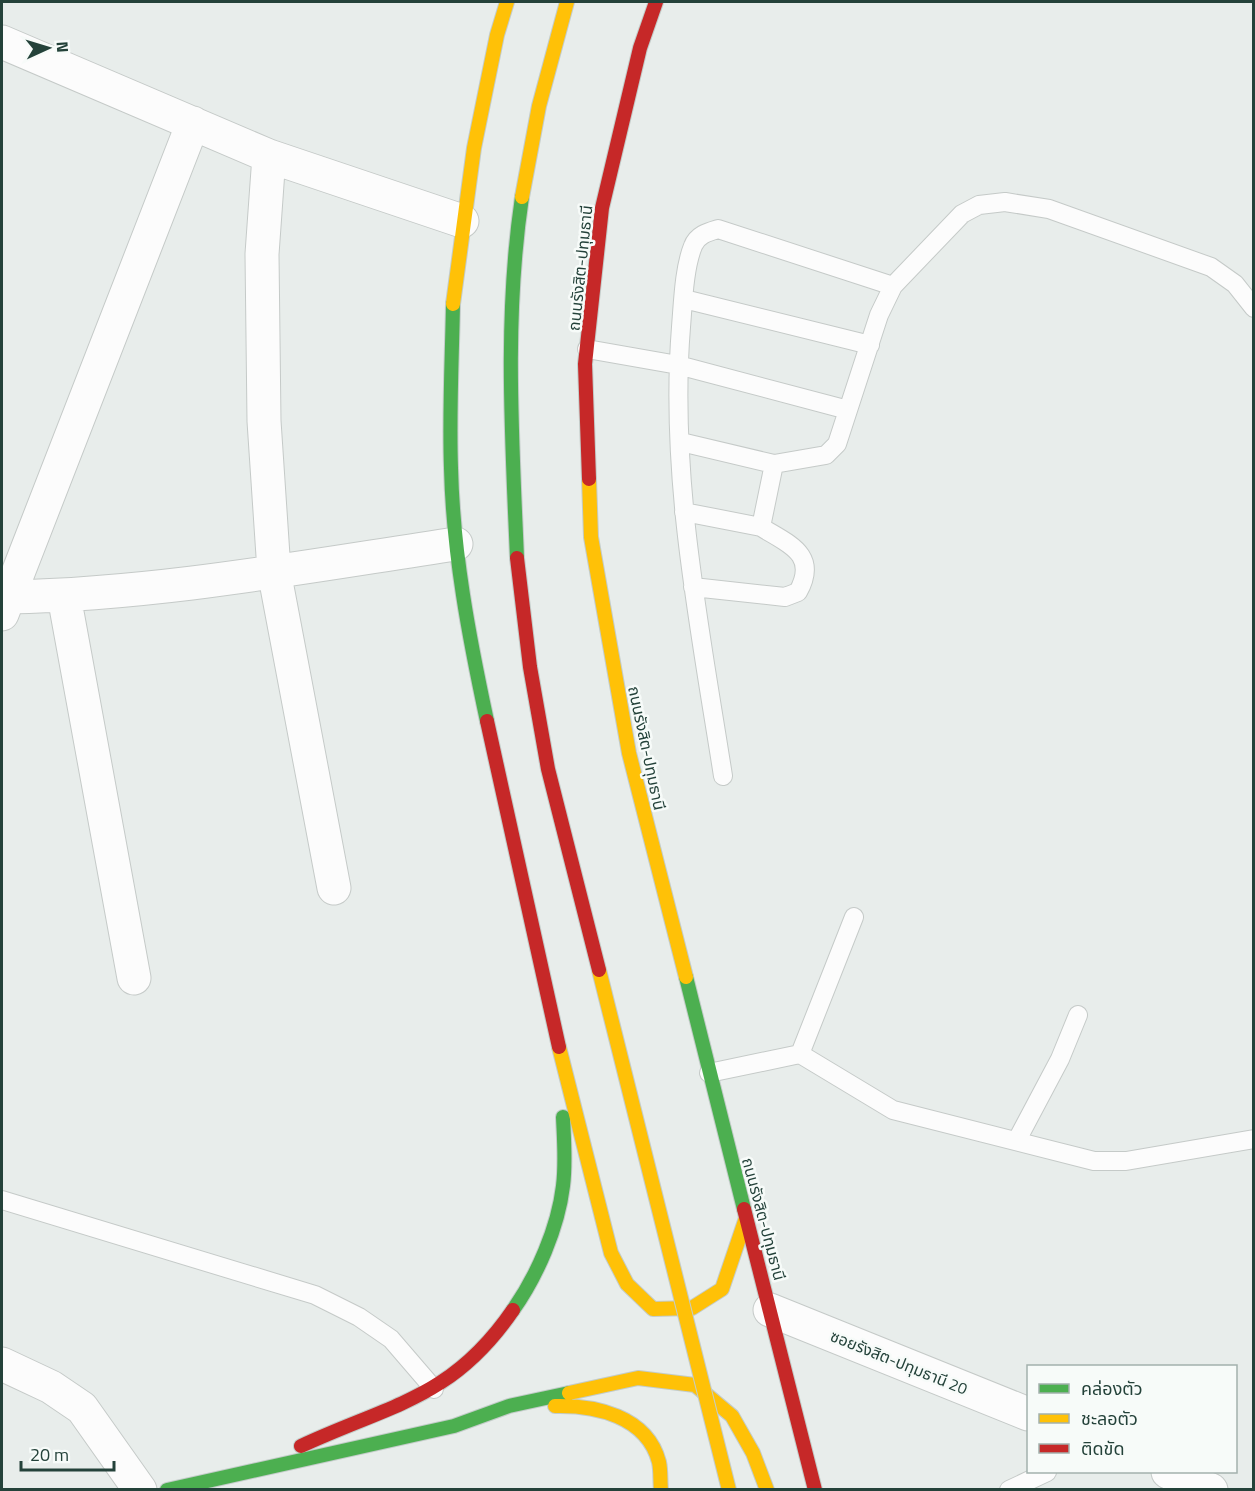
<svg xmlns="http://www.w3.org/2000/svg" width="1255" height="1491" viewBox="0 0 1255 1491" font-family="'Titillium Web','Noto Sans Thai',sans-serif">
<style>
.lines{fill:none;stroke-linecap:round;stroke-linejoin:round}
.lane-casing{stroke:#c5cac8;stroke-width:20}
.street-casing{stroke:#c5cac8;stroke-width:35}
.fast-casing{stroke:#c3ccc9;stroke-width:16}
.slow-casing{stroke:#c3ccc9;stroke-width:16}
.jam-casing{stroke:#c3ccc9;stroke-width:16}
.lane{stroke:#fcfcfc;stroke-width:18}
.street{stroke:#fcfcfc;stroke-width:33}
.fast{stroke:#4caf50;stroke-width:14}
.slow{stroke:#ffc107;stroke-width:14}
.jam{stroke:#c62828;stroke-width:14}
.slow-bridge-casing{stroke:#c3ccc9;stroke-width:16;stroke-linecap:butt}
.jam-bridge-casing{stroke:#c3ccc9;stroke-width:16;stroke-linecap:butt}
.slow-bridge{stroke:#ffc107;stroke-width:14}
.jam-bridge{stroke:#c62828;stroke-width:14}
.labels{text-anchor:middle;stroke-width:5;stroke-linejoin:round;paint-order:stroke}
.street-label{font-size:16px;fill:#24423a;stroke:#f7fbf9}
</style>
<rect width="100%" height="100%" fill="#e8edeb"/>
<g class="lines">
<g class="lane-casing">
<path id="lane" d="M684,299L870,345
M587,349L678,365L848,410
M681,442L774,464
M684,512L761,527
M693,587L785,597L798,592C819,554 788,544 761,527L774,464L826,455L837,444L879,315L893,286L962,214L979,205L1005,202L1049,209L1211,267L1235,284L1254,308
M723,776C700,628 669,477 681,327C683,303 684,268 693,246C697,235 708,232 718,229L893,286
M800,1054L854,917
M709,1073L800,1054L893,1110L1094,1161H1126L1254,1139
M1017,1140L1060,1059L1078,1015
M2,1200L315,1295L359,1317L391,1339L434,1389
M1009,1490L1047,1472"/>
</g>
<g class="street-casing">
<path id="street" d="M2,42L269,156L462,221
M269,156L262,254L264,421L274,571L334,888
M2,594L8,597C159,594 308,566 456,544
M64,596L134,978
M2,614L193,123
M770,1310L1028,1414
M2,1364L51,1387L82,1408L140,1490
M1168,1472L1211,1490"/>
</g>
<g class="fast-casing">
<path id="fast" d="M453,304C452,359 449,414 451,468C453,553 469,637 487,721
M517,558C512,438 504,317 522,197
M686,977L744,1209
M513,1310C537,1276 558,1228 563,1186C566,1163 564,1140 563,1117
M167,1490L454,1426L509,1406L569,1393"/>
</g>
<g class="slow-casing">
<path id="slow" d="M522,197L539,106L567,2
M453,304L474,148L497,35L507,2
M589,479L591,537L629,753L686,977
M559,1047L611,1253L627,1284L653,1309L692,1308L722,1289L746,1218
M569,1393L638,1378L695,1385L732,1416L753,1453L767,1490
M555,1406C595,1405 647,1416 659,1462C661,1471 660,1481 661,1490"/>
</g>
<g class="jam-casing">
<path id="jam" d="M589,479L585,364L602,208L640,48L656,2
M487,721L559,1047
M744,1209L815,1490
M301,1446C391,1404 452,1399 513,1310"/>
</g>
<use href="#lane" class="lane"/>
<use href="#street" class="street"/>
<use href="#fast" class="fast"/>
<use href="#slow" class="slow"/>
<use href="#jam" class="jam"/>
<g class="slow-bridge-casing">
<path id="slow-bridge" d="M599,970L729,1490"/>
</g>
<g class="jam-bridge-casing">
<path id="jam-bridge" d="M517,558L530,667L548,769L599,970"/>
</g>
<use href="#slow-bridge" class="slow-bridge"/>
<use href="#jam-bridge" class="jam-bridge"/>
</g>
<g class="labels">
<g class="street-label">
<text transform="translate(580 268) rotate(-84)" y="6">ถนนรังสิต-ปทุมธานี</text>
<text transform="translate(647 748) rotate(78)" y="6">ถนนรังสิต-ปทุมธานี</text>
<text transform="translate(764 1219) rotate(75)" y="6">ถนนรังสิต-ปทุมธานี</text>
<text transform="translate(899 1362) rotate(22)" y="6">ซอยรังสิต-ปทุมธานี 20</text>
</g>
</g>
<rect width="1255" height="1491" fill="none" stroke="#24423a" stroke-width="6"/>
<rect x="1027" y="1365" width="210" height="108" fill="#f7fbf9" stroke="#a3b1ad" stroke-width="1.5"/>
<rect x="1039" y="1384" width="30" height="9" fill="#4caf50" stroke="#a3b1ad" stroke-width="1.5"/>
<text x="1081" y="1395" font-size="18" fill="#24423a">คล่องตัว</text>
<rect x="1039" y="1414" width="30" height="9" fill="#ffc107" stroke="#a3b1ad" stroke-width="1.5"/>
<text x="1081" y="1425" font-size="18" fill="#24423a">ชะลอตัว</text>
<rect x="1039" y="1444" width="30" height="9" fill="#c62828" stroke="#a3b1ad" stroke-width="1.5"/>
<text x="1081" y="1455" font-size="18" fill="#24423a">ติดขัด</text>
<g transform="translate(48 48) rotate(86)" stroke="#f7fbf9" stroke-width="4.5" paint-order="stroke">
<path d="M0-4.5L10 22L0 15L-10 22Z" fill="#24423a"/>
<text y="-9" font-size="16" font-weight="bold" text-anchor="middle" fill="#24423a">N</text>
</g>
<path d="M21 1461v9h93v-9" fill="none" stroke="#24423a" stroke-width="3"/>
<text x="30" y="1461" font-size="18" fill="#24423a" stroke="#f7fbf9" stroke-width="4.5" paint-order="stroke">20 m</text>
</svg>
